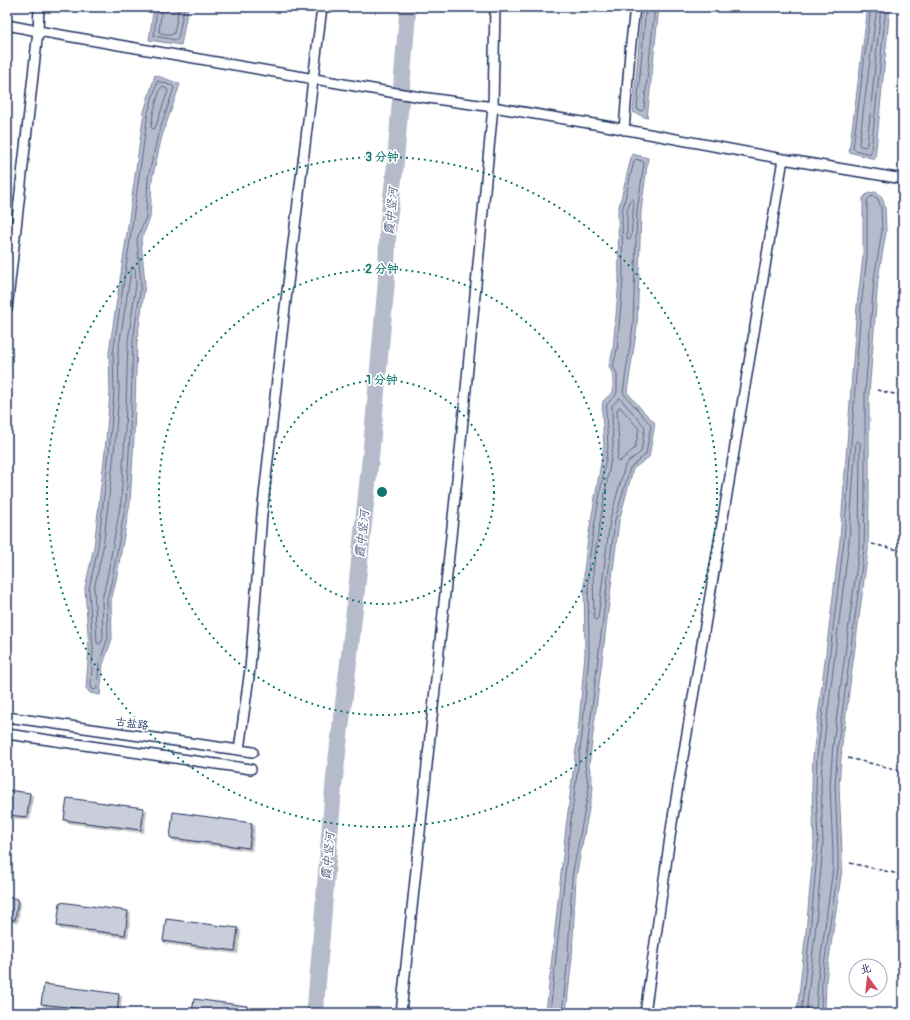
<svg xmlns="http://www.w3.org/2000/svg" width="910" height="1020" viewBox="0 0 910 1020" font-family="Pangolin,'LXGW WenKai TC',sans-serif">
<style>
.water{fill:#b5bbca;stroke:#77839f}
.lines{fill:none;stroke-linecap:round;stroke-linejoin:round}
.shore{stroke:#596789;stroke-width:1}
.river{stroke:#b5bbca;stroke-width:17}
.building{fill:#caceda;stroke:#1b2f5e;filter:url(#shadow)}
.minor-casing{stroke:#1b2f5e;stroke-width:12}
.path{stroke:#1b2f5e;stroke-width:1.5;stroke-dasharray:4 3;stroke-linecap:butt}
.minor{stroke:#fff;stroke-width:9}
.ring{fill:none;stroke:#0f766e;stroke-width:2;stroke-dasharray:2 4}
.labels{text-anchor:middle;stroke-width:3.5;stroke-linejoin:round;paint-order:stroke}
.street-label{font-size:11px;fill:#1b2f5e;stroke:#fff}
.water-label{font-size:12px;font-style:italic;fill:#49597e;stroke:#fff}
.centre{fill:#0f766e;stroke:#fff;stroke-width:2}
.ring-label{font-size:12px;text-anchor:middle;font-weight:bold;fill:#0f766e;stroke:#fff;stroke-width:3.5;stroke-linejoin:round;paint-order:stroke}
</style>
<defs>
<filter id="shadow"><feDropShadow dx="2.5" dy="2.5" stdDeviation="0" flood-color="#0004"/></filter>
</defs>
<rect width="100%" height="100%" fill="#fff"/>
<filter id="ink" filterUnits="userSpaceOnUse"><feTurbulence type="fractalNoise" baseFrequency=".025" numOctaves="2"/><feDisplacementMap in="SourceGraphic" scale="8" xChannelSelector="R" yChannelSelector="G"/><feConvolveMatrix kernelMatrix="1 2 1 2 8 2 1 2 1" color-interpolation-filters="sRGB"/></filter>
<g filter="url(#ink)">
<path class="water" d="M154,7H188L181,45L149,40Z
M642,7H659L647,118L633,112Z
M868,7H890L875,159L849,152Z
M155,75L180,84L162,136L152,179L150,218L141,240L145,284L137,342L134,436L130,503L116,580L111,601L112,639L103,664L100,695L90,693L86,688L89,649L85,588L94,547L105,451L110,393L109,352L125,247L144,112Z
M632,154L648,158L641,211L637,327L627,392L642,410L655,423L649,457L633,469L619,521L589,766L593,788L576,877L572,957L566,1013H546L566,827L578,734L585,654L584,571L588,538L604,446L602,411L603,401L613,392V375L609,366L613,350L619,280L618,211Z
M876,192L882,197L885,207L886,232L878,279L869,394V499L868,550L842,744L839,786L842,852V869L826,979L825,1013H797L806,932L814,844L812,786L813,757L840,540L857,306L863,257V198L868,193Z"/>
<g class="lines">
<path class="shore" d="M157,7L154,36L176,40L178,39L184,7
M162,7L159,32L161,33L172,35L174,33L179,7
M646,7L637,108L638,110L642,111L644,109L655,7
M871,7L853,148L855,150L870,154L871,152L886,7
M877,7L859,144L860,146L865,147L867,145L881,7
M158,81L173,86L174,88L158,135L148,178L146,217L137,239L141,284L133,341L130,436L126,502L112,579L107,600L108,638L99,663L97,688L95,690L92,689L91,686L93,649L89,589L98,547L109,452L114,393L113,353L129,247L148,113Z
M163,87L167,89L168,91L155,128L153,129L151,127L153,114L160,89Z
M632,199L634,201L631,238L629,240L627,238V212L630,201Z
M132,267H134L135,268L136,284L128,341L125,435L121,502L107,578L102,600L103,638L101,643L99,644L97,643L94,589L103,548L114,453L119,393L118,353Z
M620,398L645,427L641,452L628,462L625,466L610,519L598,618L596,620L594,618L593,571L597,540L613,447L612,406Z
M620,407L639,429L635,448L619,462L617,460L619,446L617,411L618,408Z
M550,1013L570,827L582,735L589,654L588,571L592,539L608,447L606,411L607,404L616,395L617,392V374L613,366L617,350L623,280L622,212L634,161L636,159L642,161L644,163L637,211L633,326L623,392L624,394L651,425L646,454L630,468L615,520L585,765L589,788L572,877L568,957L562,1013
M801,1013L810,932L818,844L816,786L817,757L844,540L861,306L867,257V200L870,197L874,196L878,199L881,207L882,231L874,279L865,394V499L864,549L838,744L835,786L838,852V869L822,979L821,1013
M806,1013L815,933L823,845L821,786L822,758L849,541L856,442L858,441L860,443L859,549L833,744L830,786L833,852V868L818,978L816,1013"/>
<path class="river" d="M315,1013L334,782L351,642L371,452L386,286L388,224L395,168L408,7"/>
</g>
<path class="building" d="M7,790L30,793L27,817L7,815Z
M67,798L144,808L141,830L64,820Z
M173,812L252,823L249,848L170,838Z
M7,897L18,899L15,920L7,919Z
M60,902L128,911L125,935L57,926Z
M166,919L238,928L235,951L163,941Z
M44,984L119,994L117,1013L41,1004Z
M194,999L247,1006L246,1013H192Z"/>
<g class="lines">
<g class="minor-casing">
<path id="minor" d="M7,25L38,31L384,91L421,97L493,107L606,126L783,159L903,179
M624,130L630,52L635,7
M7,309L38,31L39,7
M7,717L253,752
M7,734L251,769
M239,750L250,669L262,514L284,316L322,7
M401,1013L461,441L493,107L495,7
M645,1013L672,823L783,159"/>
</g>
<path class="path" d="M877,390L903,396
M872,544L903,551
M848,758L903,771
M850,863L903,875"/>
<use href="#minor" class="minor"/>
</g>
</g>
<g class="ring">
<circle cx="382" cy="492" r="112"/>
<circle cx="382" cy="492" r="223"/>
<circle cx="382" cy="492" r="335"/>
</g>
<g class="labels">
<g class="street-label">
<text transform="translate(132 723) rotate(8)" y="4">古盐路</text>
</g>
<g class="water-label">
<text transform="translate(391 211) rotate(-85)" y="4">霞中竖河</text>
<text transform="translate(362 534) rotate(-84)" y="4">霞中竖河</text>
<text transform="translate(328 856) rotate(-85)" y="4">霞中竖河</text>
</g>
</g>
<circle cx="382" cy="492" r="6" class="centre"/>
<g class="ring-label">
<text x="382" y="161">3 分钟</text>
<text x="382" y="273">2 分钟</text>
<text x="382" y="384">1 分钟</text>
</g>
<rect width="910" height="1020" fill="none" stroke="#fff" stroke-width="24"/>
<rect x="12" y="12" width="886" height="996" fill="none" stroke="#1b2f5e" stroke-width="1.5" filter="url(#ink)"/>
<g transform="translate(868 978) rotate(345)"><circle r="19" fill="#ffffff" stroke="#a4acbf"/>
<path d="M0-3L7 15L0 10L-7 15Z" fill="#d1495b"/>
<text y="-6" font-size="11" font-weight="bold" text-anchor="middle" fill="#1b2f5e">北</text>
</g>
</svg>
